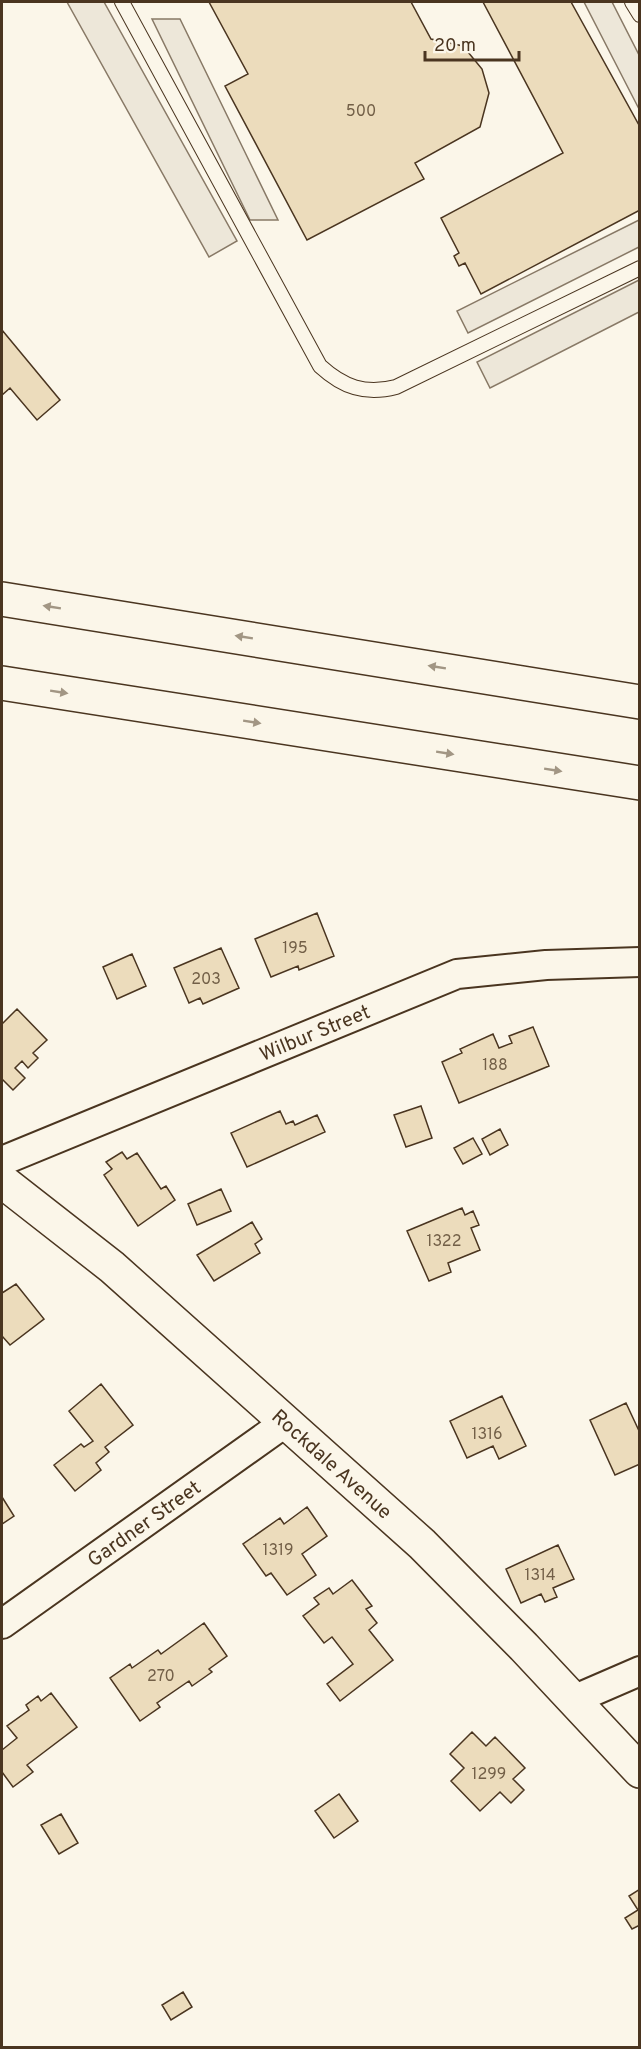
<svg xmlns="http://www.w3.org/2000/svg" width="641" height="2049" viewBox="0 0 641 2049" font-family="Overpass,sans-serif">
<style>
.parking{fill:#ede7d9;stroke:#887966;stroke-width:1.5}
.building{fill:#ecdcbc;stroke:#4a3520;stroke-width:1.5}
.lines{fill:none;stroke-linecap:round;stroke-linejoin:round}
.lane-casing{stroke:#4a3520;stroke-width:16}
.street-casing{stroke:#4a3520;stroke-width:32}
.secondary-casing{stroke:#4a3520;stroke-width:36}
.highway-casing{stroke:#4a3520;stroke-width:36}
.lane{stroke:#fbf6e9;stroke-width:14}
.street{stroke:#fbf6e9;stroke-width:28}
.secondary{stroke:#fbf6e9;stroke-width:33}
.highway{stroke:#fbf6e9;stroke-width:33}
.oneway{fill:#a29684}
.labels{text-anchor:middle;stroke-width:4.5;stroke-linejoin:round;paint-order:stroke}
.number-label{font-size:16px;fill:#725f47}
.street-label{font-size:20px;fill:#4a3520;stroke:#fbf6e9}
</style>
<rect width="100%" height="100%" fill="#fbf6e9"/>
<path class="parking" d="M67,2H104L237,241L209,257Z
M584,2H612L639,55V109Z
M152,19H180L278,220H250Z
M639,220V247L468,333L457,311Z
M639,280V312L490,388L477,362Z"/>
<path class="building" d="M209,2H411L431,39L463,46L482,69L489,93L480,127L415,163L424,179L307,240L225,86L248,74Z
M483,2H571L640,127V210L481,294L465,263L459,266L454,256L459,253L441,218L563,153Z
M2,330L60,400L37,420L10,388L2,395Z
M317,913L334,956L299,970L298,966L271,977L255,939Z
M221,948L239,988L203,1004L200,998L189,1003L174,968Z
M132,954L146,986L117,999L103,967Z
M17,1009L47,1040L33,1053L38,1058L28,1068L22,1061L15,1068L25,1078L13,1090L2,1079V1024Z
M533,1027L549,1066L459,1103L442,1062L462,1053L460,1049L493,1034L499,1048L512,1043L509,1036Z
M421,1106L432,1138L406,1147L394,1115Z
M280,1111L286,1124L293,1121L295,1125L317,1115L325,1132L247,1167L231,1133Z
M500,1129L508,1145L490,1155L482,1139Z
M473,1138L482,1154L463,1164L454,1148Z
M122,1152L127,1159L137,1153L161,1189L166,1186L175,1200L138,1226L104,1175L112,1169L106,1162Z
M221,1189L231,1211L197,1225L188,1204Z
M462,1208L465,1215L473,1211L479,1225L471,1228L480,1250L448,1263L451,1272L429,1281L407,1231Z
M252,1222L262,1239L255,1244L260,1253L214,1281L197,1255Z
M16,1284L44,1319L10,1345L2,1336V1293Z
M101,1384L133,1425L105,1447L109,1452L96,1463L101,1470L75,1491L54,1465L81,1444L84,1447L93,1441L69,1411Z
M502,1396L526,1446L499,1459L493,1446L467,1458L450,1421Z
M626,1403L640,1433V1464L615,1475L590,1420Z
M2,1497L14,1516L2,1524Z
M307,1507L327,1536L302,1554L316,1575L287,1595L271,1573L266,1576L243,1544L280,1518L284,1524Z
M558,1545L574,1579L553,1588L557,1597L545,1602L541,1594L521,1603L506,1569Z
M352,1580L372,1606L366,1609L377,1623L369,1630L393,1660L340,1701L327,1684L353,1664L332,1637L324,1643L303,1616L319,1604L314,1598L329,1588L333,1594Z
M204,1623L227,1656L209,1669L212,1672L192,1686L189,1681L157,1703L160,1707L140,1721L110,1678L130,1664L132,1668L158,1650L161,1654Z
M51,1693L77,1727L27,1765L33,1772L13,1787L2,1772V1750L17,1738L7,1726L29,1710L26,1705L38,1696L41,1701Z
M472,1732L486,1746L495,1737L525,1768L513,1779L524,1790L511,1803L500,1792L480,1811L451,1781L464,1768L450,1754Z
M339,1794L358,1821L334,1838L315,1811Z
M61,1814L78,1843L59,1854L41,1825Z
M640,1889V1925L632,1929L625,1918L638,1910L629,1896Z
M183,1992L192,2007L171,2020L162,2005Z"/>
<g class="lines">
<g class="lane-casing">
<path id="lane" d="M122,2L320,366C343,387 365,395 396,387L640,268
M632,2L640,15"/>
</g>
<g class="street-casing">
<g id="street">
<path id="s1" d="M2,1161L457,974L546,965L640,962"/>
<path id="s2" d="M2,1624L286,1422"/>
<path d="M573,1700L640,1671"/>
</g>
</g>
<g class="secondary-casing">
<g id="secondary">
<path id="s3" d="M2,1181L112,1267L422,1544L524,1647L640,1771"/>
</g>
</g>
<g class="highway-casing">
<path id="highway" d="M2,599L640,702
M2,683L640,783"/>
</g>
<use href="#lane" class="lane"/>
<use href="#street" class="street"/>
<use href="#secondary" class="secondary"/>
<use href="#highway" class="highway"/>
</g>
<defs><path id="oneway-solid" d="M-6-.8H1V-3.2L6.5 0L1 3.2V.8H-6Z" transform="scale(1.5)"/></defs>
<g class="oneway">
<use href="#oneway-solid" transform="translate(52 607) rotate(-171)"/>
<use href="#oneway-solid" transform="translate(244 637) rotate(-171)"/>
<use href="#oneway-solid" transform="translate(437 667) rotate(-171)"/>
<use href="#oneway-solid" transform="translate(59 692) rotate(9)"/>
<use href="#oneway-solid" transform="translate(252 722) rotate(9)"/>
<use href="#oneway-solid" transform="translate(445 753) rotate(9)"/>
<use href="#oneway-solid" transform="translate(553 770) rotate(9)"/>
</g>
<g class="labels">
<g class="number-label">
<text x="361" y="116">500</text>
<text x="295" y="953">195</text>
<text x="206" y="984">203</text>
<text x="495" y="1070">188</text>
<text x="444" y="1246">1322</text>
<text x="487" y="1439">1316</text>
<text x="278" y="1555">1319</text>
<text x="540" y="1580">1314</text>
<text x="161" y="1681">270</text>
<text x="489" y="1779">1299</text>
</g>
<g class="street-label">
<text dy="7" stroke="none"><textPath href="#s1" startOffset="338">Wilbur Street</textPath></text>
<text dy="7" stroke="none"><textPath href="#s3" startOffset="435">Rockdale Avenue</textPath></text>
<text dy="7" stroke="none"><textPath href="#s2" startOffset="174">Gardner Street</textPath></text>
</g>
</g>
<rect width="641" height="2049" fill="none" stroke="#4a3520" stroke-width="6"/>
<path d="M425 51v9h94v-9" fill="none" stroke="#4a3520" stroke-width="3"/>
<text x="434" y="51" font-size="18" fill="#4a3520" stroke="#fbf6e9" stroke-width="4.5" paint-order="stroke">20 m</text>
</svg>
